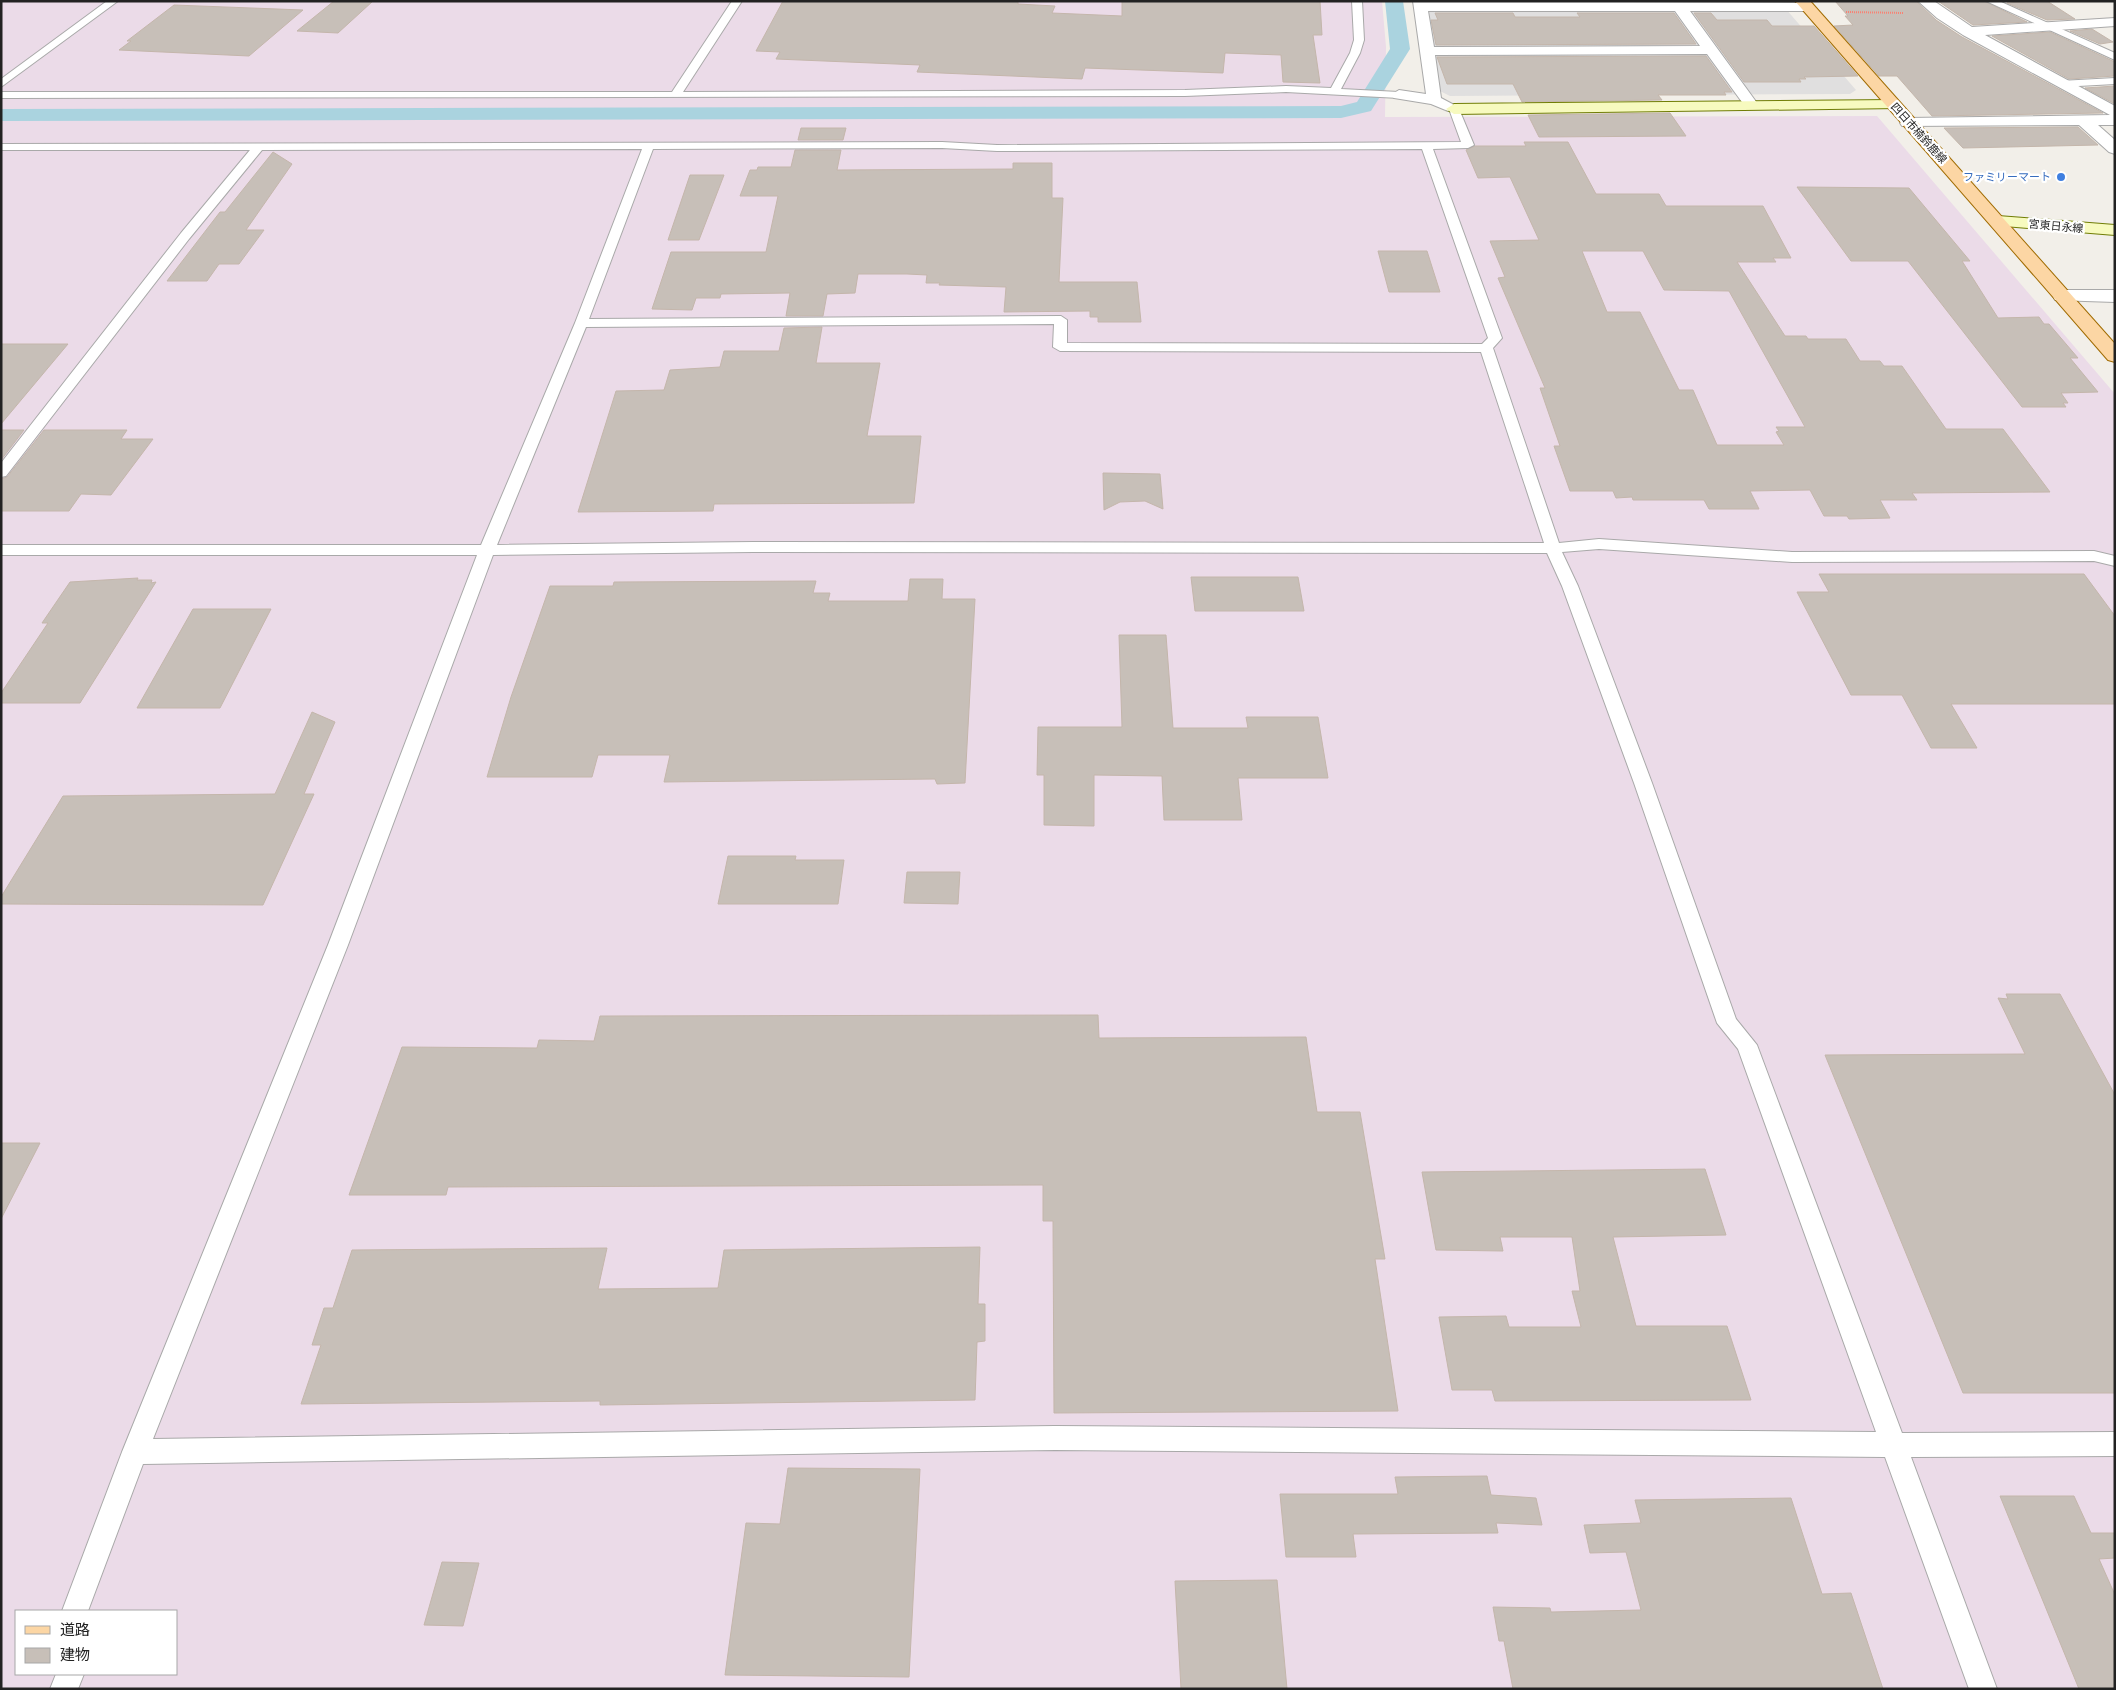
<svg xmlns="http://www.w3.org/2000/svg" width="2116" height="1690" viewBox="0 0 2116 1690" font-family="'Source Sans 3','Noto Sans JP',sans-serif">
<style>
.residential{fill:#e0dfdf}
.industrial{fill:#ebdbe8;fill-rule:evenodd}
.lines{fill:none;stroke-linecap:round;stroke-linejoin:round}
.canal{fill:#aad3df;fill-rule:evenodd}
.building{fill:#c7bfb8;stroke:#c4b6ab;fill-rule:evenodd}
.lane-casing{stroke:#a9a9a9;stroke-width:2}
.street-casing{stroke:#a9a9a9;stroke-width:2}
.secondary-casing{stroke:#707d05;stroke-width:2}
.primary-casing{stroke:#a06b00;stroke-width:2}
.path{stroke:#fa8072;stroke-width:2;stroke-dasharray:1 1;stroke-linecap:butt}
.lane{fill:#fff;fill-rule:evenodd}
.street{fill:#fff;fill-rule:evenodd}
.secondary{fill:#f7fabf;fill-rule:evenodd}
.primary{fill:#fcd6a4;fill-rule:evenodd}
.shop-dot{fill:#3f7fe0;stroke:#fff;stroke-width:2}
.labels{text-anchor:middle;stroke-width:4.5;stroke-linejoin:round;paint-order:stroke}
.far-street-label{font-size:11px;fill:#222;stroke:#fff}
.far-shop-label{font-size:11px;fill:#366cbe;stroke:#fff;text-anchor:end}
</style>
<rect width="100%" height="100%" fill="#f2efe9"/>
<path class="residential" d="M1425,1H1779L1856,90L1850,94L1450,96L1438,90Z"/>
<path class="industrial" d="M1,1H1382L1386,47L1385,117L1877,116L2115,394V1689H1ZM16,1611H176V1674H16Z"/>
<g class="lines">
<path class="canal" d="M1385,1H1403L1410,49L1371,111L1341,118L1,121V109L1341,106L1357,102L1390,49Z"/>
</g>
<path class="building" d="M334,1H373L338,33L297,31Z
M783,1H1018V4L1055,6L1052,13L1122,16V1H1320L1322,35H1313L1320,83L1283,82L1281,55L1225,53L1223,73L1085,68L1082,79L917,72L920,65L776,59L780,52L756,51Z
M1835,1H1916L1936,20L1962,37L2103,113L1932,116L1897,76H1879L1834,26L1853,25L1845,16H1848Z
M1938,1H1984L2027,22L1973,25Z
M2034,1H2047L2075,19L2047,20L2007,3Z
M174,5L303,10L249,56L119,50L131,41H127Z
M1435,13H1513L1515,17H1580L1577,13H1674L1696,44L1436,45L1431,20H1438Z
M1694,13H1711L1717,20H1767L1772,26H1814L1858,76L1804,77L1806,79H1799L1801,82H1744Z
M2092,29L2113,42L2100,44L2070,31Z
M2050,32L2115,62V76L2069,79L1992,36Z
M1706,56L1732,92H1724L1726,95H1658L1662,100L1522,102L1513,84H1447L1437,57Z
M2115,86V104L2085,88Z
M1670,113L1686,136L1539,137L1528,115Z
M2078,127L2098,145L1963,148L1944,128Z
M801,128H846L843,140H798Z
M1524,142H1568L1596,194H1659L1666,206H1763L1791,258H1773L1776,262H1737L1785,336H1806L1808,339H1846L1860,361H1880L1884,366H1902L1946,429H2003L2050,492L1912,493L1917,500H1880L1890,518L1849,519L1847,516H1824L1810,490L1750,491L1759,509H1709L1704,500H1633L1632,497L1616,498L1613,491H1570L1554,446H1560L1540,388H1545L1498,278L1505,277L1490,241L1539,240L1510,177L1478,178L1466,150L1475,146H1526ZM1582,251H1643L1664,290L1729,291L1805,427H1776L1779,431L1776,432L1784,445H1717L1693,390H1679L1640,312H1607Z
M795,150H841L837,170L1013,169V163H1052V198H1063L1059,282H1137L1141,322H1098V317H1090V311L1004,312L1006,287L939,285L940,283H926L927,275L907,274H858L855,293L827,294L823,316H786L790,293L721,294L720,298H696L692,310L652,309L671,252H766L778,196H740L750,170H757L758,167H791Z
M273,152L292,164L246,230H264L239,264H219L207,281H167L220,212H225Z
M690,175H724L699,240H668Z
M1797,187L1909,188L1970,261H1962L1998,318L2039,317L2044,324H2049L2078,358H2070L2098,392L2061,393L2068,403H2063L2066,407H2022L1908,261H1851Z
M1378,251H1427L1440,292H1389Z
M822,327L816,363H880L867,436H921L914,503L714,504L713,511L578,512L616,391L664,390L670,370L720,367L724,351H779L784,328Z
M1,344H68L1,424Z
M1,430H24L1,460Z
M44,430H127L121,439H153L111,495L81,494L69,511H1V479L7,477Z
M1103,473L1160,474L1163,509L1145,501L1120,502L1104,510Z
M1819,574H2084L2115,616V704H1951L1977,748H1931L1902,695H1851L1797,592H1829Z
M1191,577H1298L1304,611H1195Z
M138,578L137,580H152L151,583L156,582L80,703H1V693L48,623H42L70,582Z
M910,579H943L942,599H975L965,783L937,784L935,779L664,782L670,755H598L592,777H487L511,697L550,586H613L614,582L816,581L813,593H830L828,601H908Z
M193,609H271L220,708H137Z
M1119,635H1166L1173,728H1248L1246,717H1318L1328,778H1238L1242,820H1164L1162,776L1094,775V826L1044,825V775H1037L1038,727H1122Z
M312,712L335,722L304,794H314L263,905L1,904V897L63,796L275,794Z
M728,856H796L795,860H844L838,904H718Z
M907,872H960L958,904L904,903Z
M2006,994H2060L2115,1095V1393H1963L1825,1055L2025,1054L1998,998L2008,999Z
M1098,1015L1099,1038L1306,1037L1317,1112H1360L1385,1259H1375L1398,1411L1054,1413L1053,1221H1043V1185L448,1187L446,1195H349L402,1047L537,1048L539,1040L594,1041L600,1016Z
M1,1143H40L1,1219Z
M1705,1169L1726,1235L1613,1237L1636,1326H1727L1751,1400L1495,1401L1492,1390H1452L1439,1317L1506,1316L1509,1327H1581L1572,1291H1580L1572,1237H1500L1503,1251L1436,1250L1422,1172Z
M980,1247L978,1304H985V1341L977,1342L975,1400L600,1405V1401L301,1404L321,1345H312L324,1308H333L352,1250L607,1248L598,1289L718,1288L724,1250Z
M788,1468L920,1469L909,1677L725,1675L746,1523L780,1524Z
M1487,1476L1491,1495L1536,1498L1542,1525L1496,1523L1498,1533L1353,1534L1356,1557H1286L1280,1494H1398L1395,1477Z
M2000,1496H2074L2091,1533H2115V1558L2099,1559L2115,1595V1689H2079Z
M1791,1498L1822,1594L1851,1593L1883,1689H1513L1504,1641H1499L1493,1607L1550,1608L1551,1612L1641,1610L1626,1552L1590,1553L1584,1525L1641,1523L1635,1500Z
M442,1562L479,1563L463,1626L424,1625Z
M1277,1580L1287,1689H1181L1175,1581Z"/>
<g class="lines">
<g class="lane-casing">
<path id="lane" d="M107,1H118L1,87V79Z
M732,1H742L683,92L1185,90L1286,86L1331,88L1350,53L1354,40L1352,1H1362L1364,40L1360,53L1341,89L1399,92L1404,95L1399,98L1286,92L1185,96L1,98V92H672Z
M1986,1H1999L2115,53V60Z
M2115,78V84L2060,87L2055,84L2060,81Z
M1454,106L1459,109L1474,145L1468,148L1433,149L1502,338L1493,348L1559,543L1599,539L1792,552L2094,551L2115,556V566L2094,561L1792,562L1599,549L1562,552L1578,586L1652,783L1736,1019L1757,1045L1902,1433L2115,1432V1456L1911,1457L1997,1689H1969L1885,1457L1055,1450L143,1464L88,1611H62L122,1452L328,945L477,555H1V545H481L575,323L642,149L262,150L189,239L6,476L1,477V463L181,233L250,150H1V144L942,142L997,145L1461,142L1449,109ZM942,148L997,151L1422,149L1488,338L1482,344L1067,343V320L1061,316L589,319L653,149ZM1054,324L1053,347L1060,351L1481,352L1544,543L753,542L497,545L586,327ZM753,552L1547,553L1562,586L1634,783L1717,1023L1738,1049L1876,1432L1055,1426L153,1439L348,945L493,555Z
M56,1674H84L78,1689H50Z"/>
</g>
<g class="street-casing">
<path id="street" d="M1413,1L1807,3L1814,7L1807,11H1690L1757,103L1760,106L1757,109H1747L1707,54L1435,55L1441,98L1456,106L1448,111L1431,104L1394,98L1391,95L1399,90L1426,94ZM1428,11H1675L1700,46L1434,47Z
M1918,1H1934L1972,27L2115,18V26L1985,35L2115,106V125H2098L2115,140V154L2109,152L2079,125L1902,126L1900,123L1908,118L2110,115L1963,35L1937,18Z
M2062,290H2115V302L2055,300L2053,296L2055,292Z"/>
</g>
<g class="secondary-casing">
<path id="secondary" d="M1894,100L1902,105L1899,108L1454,114L1446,109L1454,104Z
M1998,216L2115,225V235L1992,225L1989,221L1992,217Z"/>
</g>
<g class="primary-casing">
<path id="primary" d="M1795,1H1810L2115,344V362L2108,360Z"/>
</g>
<path class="path" d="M1846,12L1904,13"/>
<use href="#lane" class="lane"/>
<use href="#street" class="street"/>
<use href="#secondary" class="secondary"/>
<use href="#primary" class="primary"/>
</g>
<circle class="shop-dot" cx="2061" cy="177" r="5"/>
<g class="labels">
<g class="far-street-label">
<text transform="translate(1919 133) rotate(48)" y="4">四日市楠鈴鹿線</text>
<text transform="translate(2056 226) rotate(5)" y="4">宮東日永線</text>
</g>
<g class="far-shop-label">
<text x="2051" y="181">ファミリーマート</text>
</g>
</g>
<rect width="2116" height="1690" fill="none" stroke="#222222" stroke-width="5"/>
<rect x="15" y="1610" width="162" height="65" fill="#ffffff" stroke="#a7a7a7"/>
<rect x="25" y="1626" width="25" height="8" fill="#fcd6a4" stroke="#a7a7a7"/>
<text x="60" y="1635" font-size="15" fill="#222222">道路</text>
<rect x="25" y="1648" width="25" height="15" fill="#c7bfb8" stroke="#a7a7a7"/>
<text x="60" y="1660" font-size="15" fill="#222222">建物</text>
</svg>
